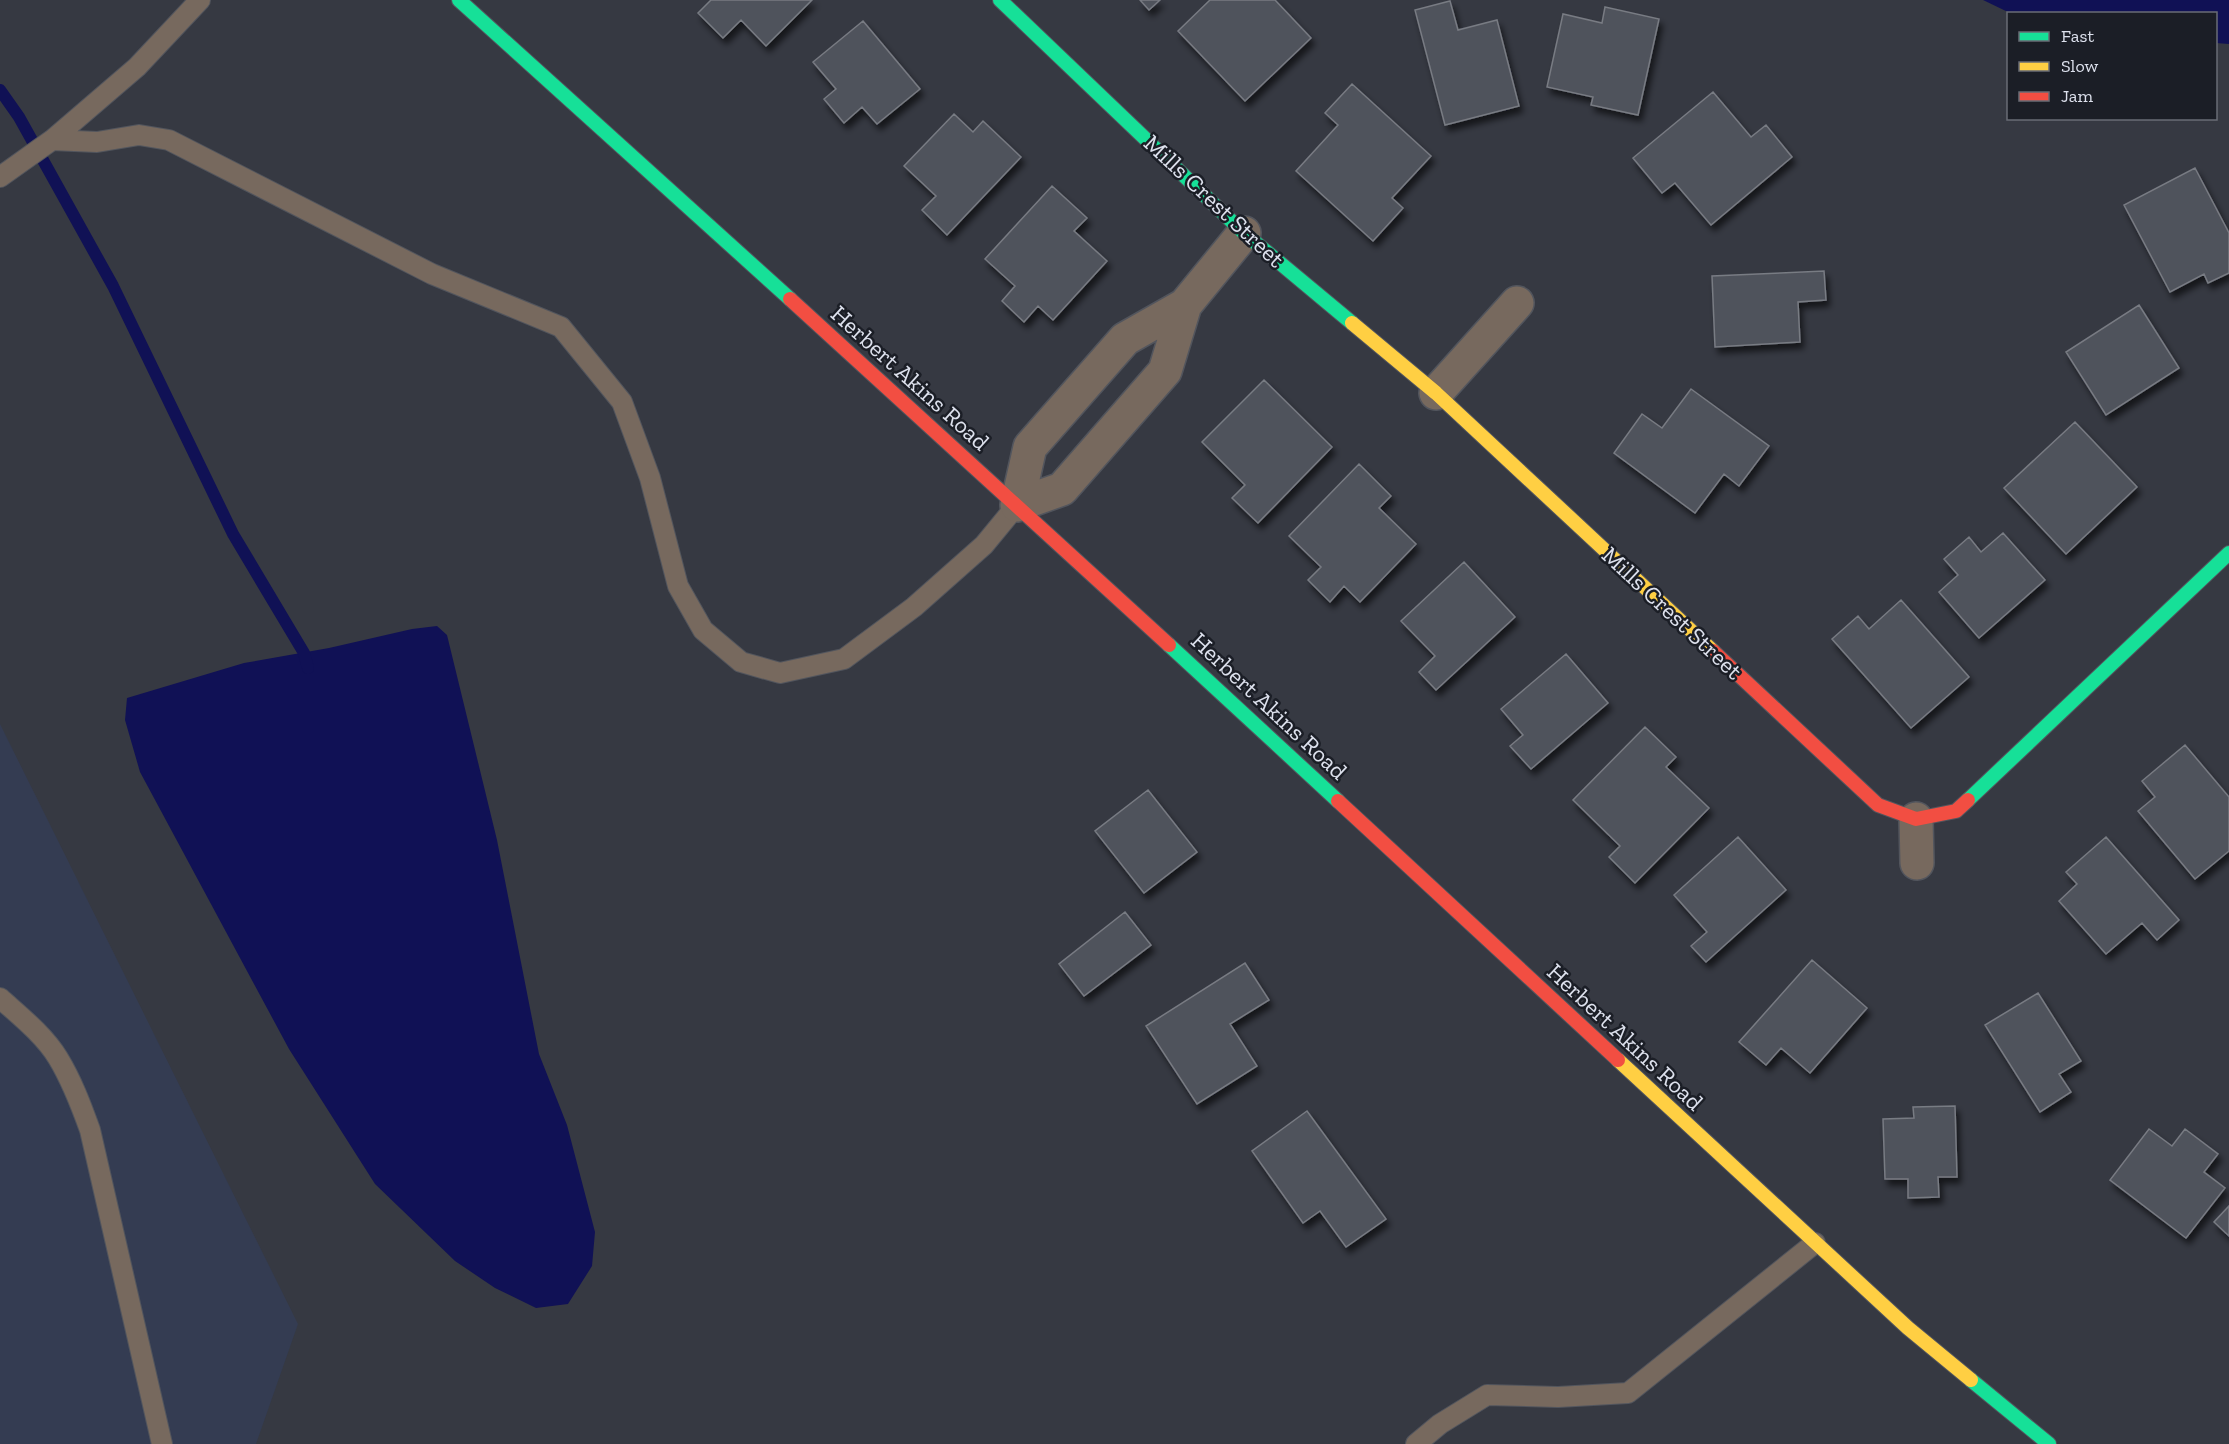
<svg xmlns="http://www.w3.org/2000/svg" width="2229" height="1444" viewBox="0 0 2229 1444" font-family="'Zilla Slab',serif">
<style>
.built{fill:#343c52}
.water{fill:#101155}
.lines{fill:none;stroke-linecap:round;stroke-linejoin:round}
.stream{stroke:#101155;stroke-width:12}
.building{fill:#50535b;stroke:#787b83;stroke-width:1.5;filter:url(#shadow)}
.lane-casing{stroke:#52555d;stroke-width:22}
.street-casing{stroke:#52555d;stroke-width:36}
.fast-casing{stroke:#52555d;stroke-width:16}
.slow-casing{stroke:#52555d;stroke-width:16}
.jam-casing{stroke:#52555d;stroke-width:16}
.lane{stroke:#77695e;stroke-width:20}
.street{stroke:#77695e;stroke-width:33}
.fast{stroke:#16e098;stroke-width:14}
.slow{stroke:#ffcf43;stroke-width:14}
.jam{stroke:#f24e42;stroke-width:14}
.labels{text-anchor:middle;stroke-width:5;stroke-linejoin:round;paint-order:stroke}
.street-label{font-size:24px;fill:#dde1ed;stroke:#1b1e26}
</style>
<defs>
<filter id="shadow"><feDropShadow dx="3.5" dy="6" stdDeviation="3" flood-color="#0009"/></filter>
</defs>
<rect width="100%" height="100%" fill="#363942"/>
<path class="built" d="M0,724L298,1324L256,1444H0Z"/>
<path class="water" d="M1983,0H2229V44L2216,43V14L2010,13Z
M437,626L447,635L497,840L539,1054L567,1125L595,1232L592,1266L568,1304L536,1308L495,1288L455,1261L375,1184L289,1049L140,772L125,720L127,698L244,663L329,648L412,629Z"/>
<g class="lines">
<path class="stream" d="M0,90L19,117L113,286L233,534L304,653L308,668"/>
</g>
<path class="building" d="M711,0H812L766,46L741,20L723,38L698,13Z
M1140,0H1160L1149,10Z
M1210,0H1275L1311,38L1245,101L1178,31Z
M1450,1L1458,30L1497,20L1519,106L1445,125L1415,10Z
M1605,7L1659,19L1638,115L1591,105L1593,97L1547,87L1563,14L1602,23Z
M863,21L920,89L877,124L862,107L844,123L824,99L836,89L813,62Z
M1352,84L1431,156L1392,198L1403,208L1373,241L1296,171L1338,125L1325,113Z
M1713,92L1751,137L1766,125L1792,157L1711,225L1675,183L1662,193L1633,158Z
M954,114L973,132L983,121L1021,157L947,235L922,210L936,196L904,166Z
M2195,168L2229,233V273L2208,283L2204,274L2170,292L2124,205Z
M1052,186L1087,218L1074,231L1107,261L1053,320L1038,306L1024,322L1002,301L1015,286L985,259Z
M1824,271L1826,300L1798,302L1800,342L1715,347L1712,276Z
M2139,305L2179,368L2106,415L2066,352Z
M1264,380L1332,447L1258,523L1232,498L1245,485L1202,442Z
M1691,389L1769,446L1739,486L1724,474L1695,513L1614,453L1642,414L1662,428Z
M2075,422L2137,487L2066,554L2004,488Z
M1359,464L1391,496L1379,508L1416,544L1360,602L1344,586L1330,602L1308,580L1321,567L1289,536Z
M2003,533L2045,580L1979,638L1939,592L1958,575L1944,559L1969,537L1981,552Z
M1464,562L1515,617L1436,690L1419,672L1435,656L1401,621Z
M1901,600L1969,677L1911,728L1832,639L1858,616L1869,629Z
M1566,654L1608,703L1531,769L1510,746L1523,735L1501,709Z
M1645,727L1676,757L1666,767L1709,808L1635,883L1609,857L1620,846L1573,800Z
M2185,745L2229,797V851L2195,879L2138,811L2155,797L2142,781Z
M1148,790L1197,852L1144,893L1095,831Z
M1738,837L1786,890L1706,962L1691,946L1707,932L1674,895Z
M2106,837L2179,920L2157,940L2142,923L2106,954L2059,901L2077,884L2066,872Z
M1125,912L1151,945L1084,996L1059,964Z
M1812,960L1867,1008L1810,1073L1781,1048L1766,1065L1739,1042Z
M1245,963L1269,1000L1230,1024L1257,1066L1197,1104L1146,1026Z
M2038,993L2081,1061L2059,1074L2071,1092L2040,1112L1985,1025Z
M1955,1106L1957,1177H1938L1939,1197L1908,1198V1179H1885L1883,1119L1914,1118L1913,1107Z
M1307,1111L1386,1219L1346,1247L1320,1211L1303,1223L1252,1151Z
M2149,1129L2172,1146L2185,1129L2218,1154L2204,1172L2225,1188L2186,1238L2110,1180Z
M2229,1206V1236L2214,1222Z"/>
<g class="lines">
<g class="lane-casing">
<path id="lane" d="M52,140L97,142L139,135L169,140L432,274L561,327L622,402L650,478L678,586L703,630L741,662L780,673L844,659L914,607L984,545L1017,505
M0,177L52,140L137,67L200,0
M0,998C20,1016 44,1035 58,1058C72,1081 81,1105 90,1130L162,1444
M1416,1444L1440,1424L1487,1395L1558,1397L1628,1393L1815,1243"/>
</g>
<g class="street-casing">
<path id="street" d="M1436,393L1517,303
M1017,505L1030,447L1125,339L1185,305L1244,233
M1017,505L1062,489L1165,371L1185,305
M1916,819L1917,863"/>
</g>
<g class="fast-casing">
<path id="fast" d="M459,0L790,299
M1000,0L1244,233L1352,323
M1169,645L1338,801
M1968,800L2229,553
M1971,1380L2049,1444"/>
</g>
<g class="slow-casing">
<path id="slow" d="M1352,323L1436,393L1713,651
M1618,1060L1908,1328L1971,1380"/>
</g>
<g class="jam-casing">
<path id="jam" d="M790,299L1169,645
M1713,651L1878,805L1916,819L1956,811L1968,800
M1338,801L1618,1060"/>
</g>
<use href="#lane" class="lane"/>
<use href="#street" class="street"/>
<use href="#fast" class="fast"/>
<use href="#slow" class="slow"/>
<use href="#jam" class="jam"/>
</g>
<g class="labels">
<g class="street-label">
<text transform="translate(1214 201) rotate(43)" y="8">Mills Crest Street</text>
<text transform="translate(910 378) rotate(42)" y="8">Herbert Akins Road</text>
<text transform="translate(1672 613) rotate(43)" y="8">Mills Crest Street</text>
<text transform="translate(1269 706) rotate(43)" y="8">Herbert Akins Road</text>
<text transform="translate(1625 1037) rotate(43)" y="8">Herbert Akins Road</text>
</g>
</g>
<rect x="2007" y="12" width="210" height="108" fill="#1b1e26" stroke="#696c76" stroke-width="1.5"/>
<rect x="2019" y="32" width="30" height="9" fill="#16e098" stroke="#696c76" stroke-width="1.5"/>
<text x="2061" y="42" font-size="18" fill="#dde1ed">Fast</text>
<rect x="2019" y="62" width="30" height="9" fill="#ffcf43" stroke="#696c76" stroke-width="1.5"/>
<text x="2061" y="72" font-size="18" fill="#dde1ed">Slow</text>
<rect x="2019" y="92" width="30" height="9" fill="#f24e42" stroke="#696c76" stroke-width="1.5"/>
<text x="2061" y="102" font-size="18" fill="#dde1ed">Jam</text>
</svg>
